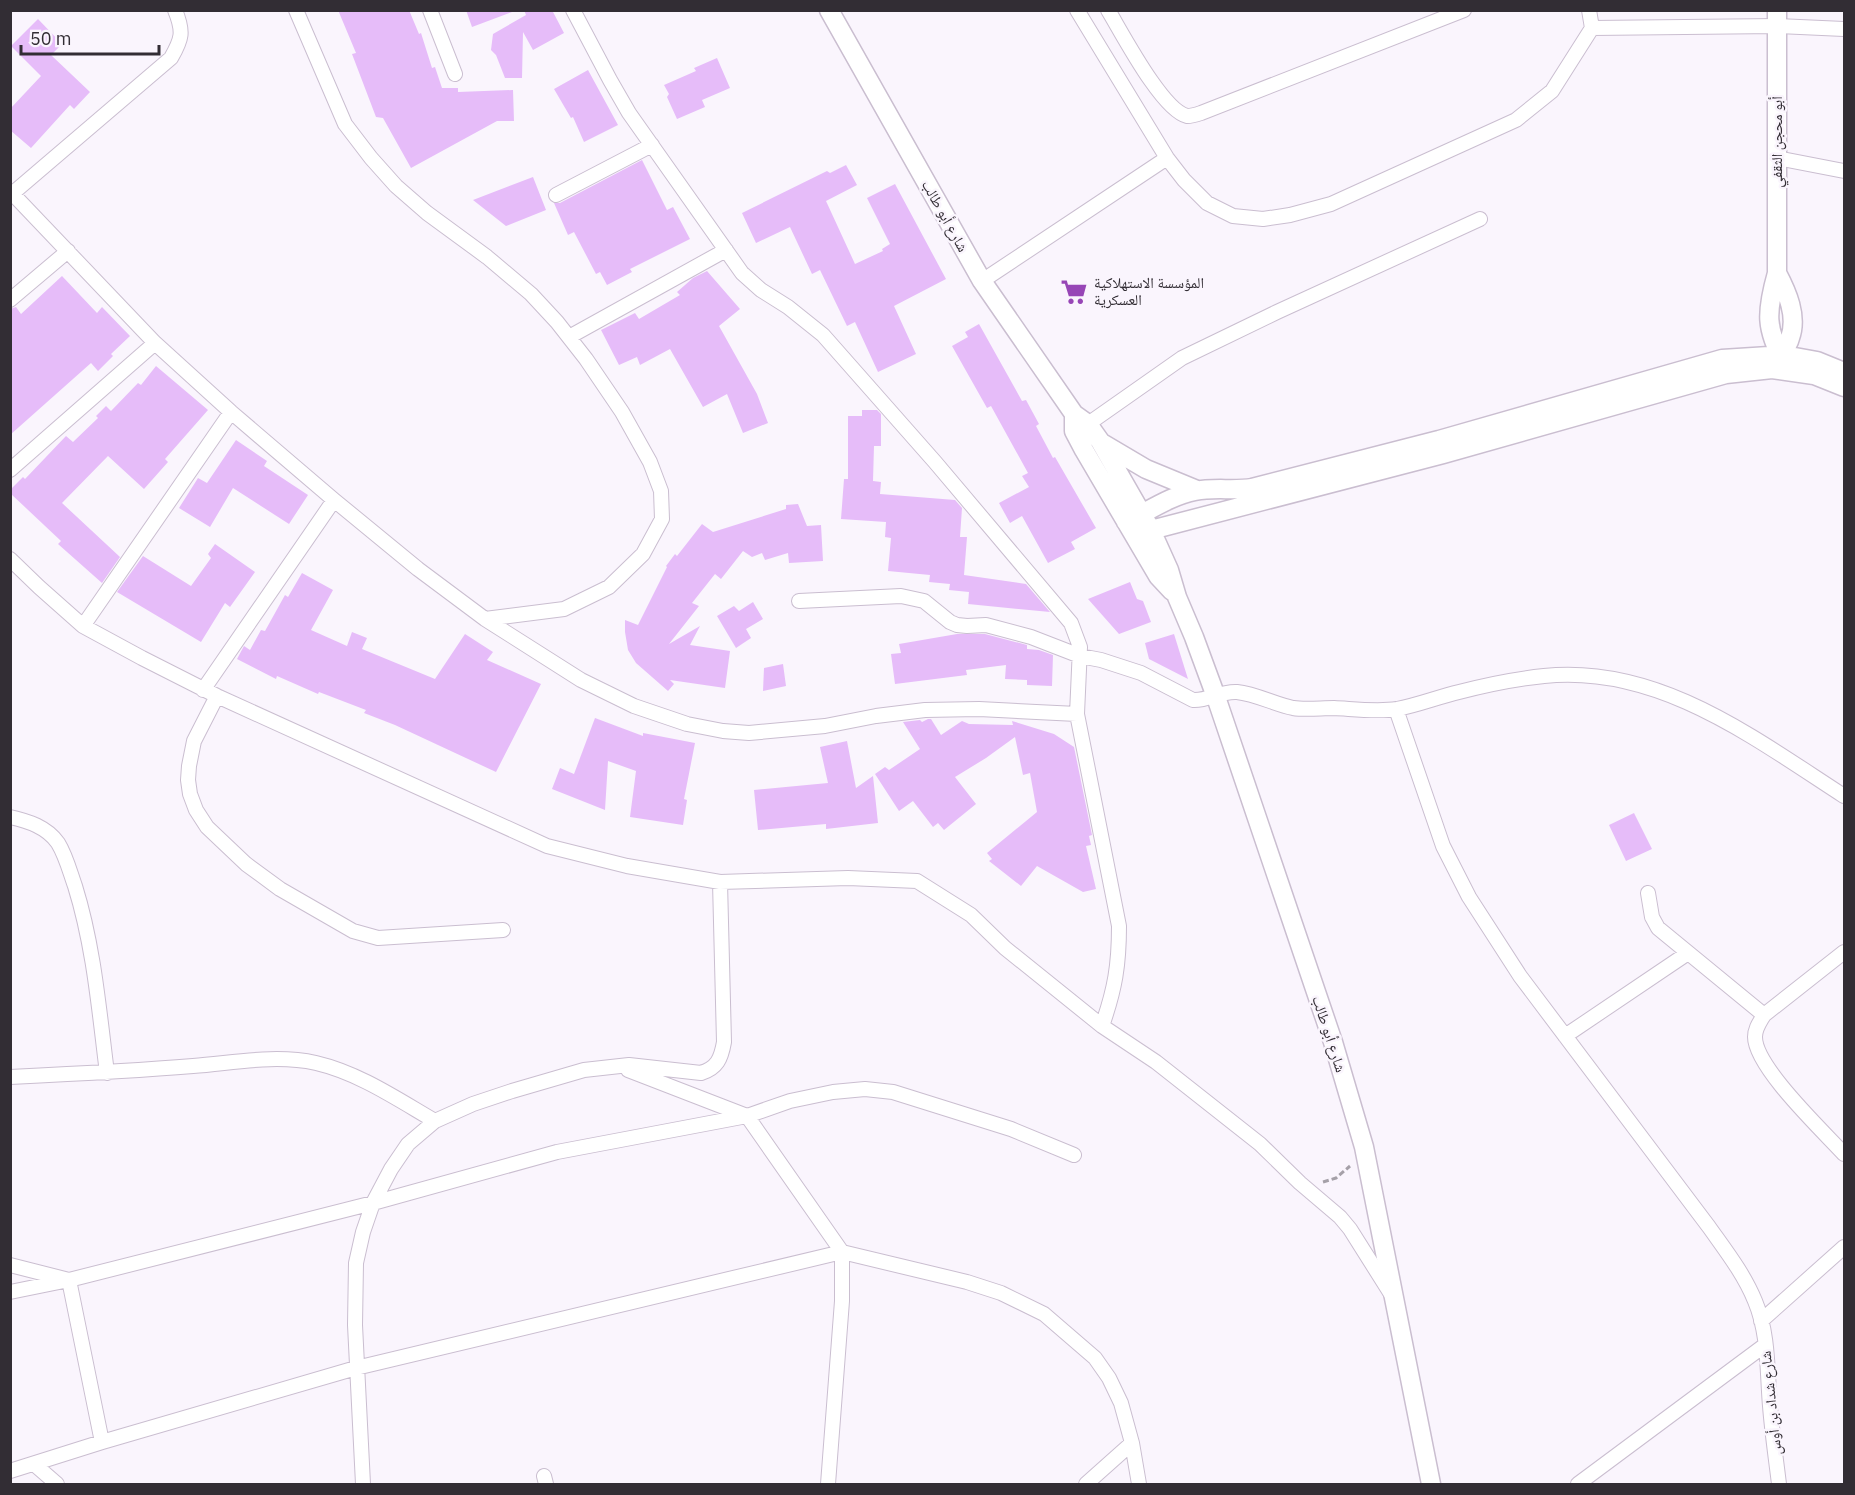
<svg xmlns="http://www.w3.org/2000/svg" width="1855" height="1495" viewBox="0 0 1855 1495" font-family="'IBM Plex Sans','Noto Naskh Arabic',sans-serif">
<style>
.building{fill:#e6bcf9}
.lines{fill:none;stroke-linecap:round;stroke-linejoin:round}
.minor-casing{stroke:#cabed0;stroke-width:16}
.tertiary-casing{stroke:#cabed0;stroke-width:21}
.path{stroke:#a5a0a8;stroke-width:3;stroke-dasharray:6 3;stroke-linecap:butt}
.minor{stroke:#fff;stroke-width:14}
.tertiary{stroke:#fff;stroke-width:18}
.labels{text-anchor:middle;stroke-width:5;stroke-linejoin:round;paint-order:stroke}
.street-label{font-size:15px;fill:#322d34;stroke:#faf5fd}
.poi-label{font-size:15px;fill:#322d34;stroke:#faf5fd;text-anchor:start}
</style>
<rect width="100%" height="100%" fill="#faf5fd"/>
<path class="building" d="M338,10H409L419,34L421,33L432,68L435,67L442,88H458V92L513,90L514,121H497L411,168L383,118L376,117L352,54L356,53Z
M466,10H512V12L472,27Z
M524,10H552L564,33L533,50L523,32L522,78H505L496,55L491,50L493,34L526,15Z
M38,19L62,44L51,55L90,92L74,109L70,105L31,148L10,130V109L41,76L11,46Z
M717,58L730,88L702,100L705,107L677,119L667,97L669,94L664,85L696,71L694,68Z
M588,70L618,125L584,142L573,117L571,118L554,89Z
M642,160L667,210L673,207L690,239L630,269L632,272L607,285L600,272L596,274L574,232L568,235L554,203H560Z
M846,165L857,185L826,201L855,264L883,251L882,249L890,244L867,198L895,184L946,279L894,306L916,354L878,372L855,322L847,326L820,270L812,274L790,227L756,243L742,213L827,171L830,173Z
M533,177L546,210L506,226L473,200Z
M707,271L740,309L719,326L757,394L768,423L743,433L727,394L703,407L670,349L640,365L637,357L619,365L601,330L635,313L639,319L680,295L677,292L693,278Z
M62,276L97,313L102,307L130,336L111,354L113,356L98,371L91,363L10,435V309L16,307L21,314Z
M979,324L1022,401L1026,400L1039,424L1036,426L1053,458L1055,457L1096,528L1071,542L1075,549L1048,563L1022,516L1010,523L999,503L1029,487L1022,476L1028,473L991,406L987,408L952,346L968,337L965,332Z
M156,366L208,410L165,459L168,462L144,489L108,456L62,503L120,557L102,583L58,544L61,541L10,493V490L23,477L25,479L66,436L73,442L98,418L96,416L106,406L111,411L138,383L141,385Z
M862,410H877L881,414V446H874L873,481L881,482L880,494L955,500L962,508L960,537H967L964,575L1026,584L1050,612L968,604L969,592L949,590L950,584L929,582L930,575L888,571L891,538L885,537L886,522L841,519L844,479H848V416H862Z
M236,440L267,461L264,466L308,495L289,524L233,488L210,527L179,508L198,478L207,483Z
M798,504L807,526L821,525L823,561L789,563L788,553L765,560L762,553L752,557L743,551L721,579L715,574L692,603L699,606L669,644L700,626L690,645L730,651L725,688L670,680L674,684L668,691L636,663L628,650L625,632V620L638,625L667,567L666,566L675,554L677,556L702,524L713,532L786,509V505Z
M215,544L255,572L230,607L225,603L201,642L117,592L143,556L191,586L211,558L208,554Z
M302,573L333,590L311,630L347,646L352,632L367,638L362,649L435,679L465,634L493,652L487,660L541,684L496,772L395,725L364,713L366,710L319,692L318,694L277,676L276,679L237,659L244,646L250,650L261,630L265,631L285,595L288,597Z
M1130,582L1137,599L1143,601L1151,622L1119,634L1088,599Z
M753,602L763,619L746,629L751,638L736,648L717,616L734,606L739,611Z
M957,634H985L1027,645V649L1039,650L1053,655L1052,686L1027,685V680L1005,679L1006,665L966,670L967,675L895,684L891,654L901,653L899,644Z
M1174,634L1188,679L1149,659L1145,643Z
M783,664L786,686L763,691L764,668Z
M595,718L643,736V733L695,743L684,799L687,800L683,825L630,817L636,771L608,761L605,810L552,789L560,768L574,774Z
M928,719H931L941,735L962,721L969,724L1013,725L1012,721L1054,734L1074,747L1092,835L1089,836L1091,845L1086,846L1096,889L1083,892L1037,866L1021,886L989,861L992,859L987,853L1037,812L1030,773L1023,775L1015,737L986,758L955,777L976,804L944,830L938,823L933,827L913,801L899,811L875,774L885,767L889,770L920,749L903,722L920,720L922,722Z
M847,741L856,788L873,776L878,823L826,829V824L758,830L754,790L828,783L820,747Z
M1634,813L1652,849L1626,861L1609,825Z"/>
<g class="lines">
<g class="minor-casing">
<path id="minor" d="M296,10L345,124L371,158L396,186L427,213L487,257L531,294L557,322L586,359L622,412L650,462L661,491L662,519L643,554L609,587L564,609L485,619
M430,10L455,74
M573,10L610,80L629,113L742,273L761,290L788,307L823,335L935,462L1071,623L1080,647L1077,714L1119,926C1119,965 1115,989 1102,1026
M1077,10L1167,158L1184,180L1207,203L1233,216L1263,219L1290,215L1331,204L1516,120L1552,91L1592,28L1589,10
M1108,10C1122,33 1162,110 1187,116C1191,116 1198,114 1201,113L1464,10
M1592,28L1777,26L1844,29
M1777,158L1844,171
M10,191L155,343L231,412L334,500L418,569L485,619L581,680L634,706L687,724L723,731L749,733L825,726L876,716L925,710L979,709L1077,714
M13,193L171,58C182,39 184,32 175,10
M556,195L652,145
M982,281L1167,158
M10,300L68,251
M569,337L726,250
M1088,424L1182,358L1277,312L1480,219
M10,470L155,343
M10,559L39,587L83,626L142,658L217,696L547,846L627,866L720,882L848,878L917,881L971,915L1005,948L1102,1026L1156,1062L1260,1144L1300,1183L1340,1217L1350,1229L1391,1294
M799,601L901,596L924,601L950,622L957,625L967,626L986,625L1031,637L1080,656L1101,660L1141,673L1193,700C1208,701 1220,691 1237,692C1256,694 1274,704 1293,708C1306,710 1321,708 1334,708C1354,709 1377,712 1397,709C1418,705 1438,697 1459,692C1486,685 1515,679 1544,676C1658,664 1754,738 1844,796
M83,626L231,412
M203,690L334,500
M217,696L194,741L189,766L188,780L190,794L196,810L207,827L246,864L280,889L353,931L378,938L503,930
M1396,709L1443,846L1469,897L1520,976L1709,1227C1726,1251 1744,1274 1755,1301C1769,1334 1767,1372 1770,1406C1772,1432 1776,1459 1779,1484
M10,817C28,821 47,827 58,843C66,856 70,872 75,886C94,947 99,1010 107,1073
M1648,893L1652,917L1658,928L1764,1015
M1844,952L1764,1015C1760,1022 1755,1028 1755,1037C1755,1067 1823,1131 1844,1154
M1565,1036L1688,953
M628,1070L747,1116L842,1252V1301L828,1484
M10,1077C71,1074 132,1071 193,1066C234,1063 275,1054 316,1063C359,1073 397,1099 435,1121
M10,1265L69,1280L102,1442
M10,1292L69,1280L373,1203L557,1152L747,1116L790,1101L833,1092L865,1089L893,1092L1011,1129L1074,1155
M1761,1321L1844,1247
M34,1464L57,1484
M10,1471L102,1442L356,1368L842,1252L967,1282L1001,1293L1044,1314L1095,1358L1109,1378L1121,1403L1132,1443L1139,1484
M544,1476L546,1484
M363,1484L355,1325L356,1263L363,1232L373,1203L391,1169L408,1144L435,1121L473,1104L512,1091L584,1070L629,1065L701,1073C717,1068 721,1059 724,1042L720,882
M1086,1484L1132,1443
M1578,1484L1765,1345"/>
</g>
<g class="tertiary-casing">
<path id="tertiary" d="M829,10L982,281L1074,414L1088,424L1100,441L1151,530L1169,570L1177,597L1194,637L1215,694L1333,1042L1364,1147L1431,1484
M1777,10V273C1766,312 1765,329 1785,364
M1775,363C1780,355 1788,347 1790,338C1798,316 1787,292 1777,273
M1074,414V431L1084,450L1158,576L1172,591
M1102,443L1146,469L1197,490
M1126,522C1149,511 1170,496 1195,491C1214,487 1233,491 1252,488L1439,440L1722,359L1784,355L1817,361L1844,372
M1135,537L1151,530L1443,454L1726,374L1772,369L1814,375L1844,387"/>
</g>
<path class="path" d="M1323,1182L1336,1178L1350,1166"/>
<use href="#minor" class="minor"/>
<use href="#tertiary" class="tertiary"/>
</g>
<defs>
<g id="supermarket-bare" transform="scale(2.07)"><path d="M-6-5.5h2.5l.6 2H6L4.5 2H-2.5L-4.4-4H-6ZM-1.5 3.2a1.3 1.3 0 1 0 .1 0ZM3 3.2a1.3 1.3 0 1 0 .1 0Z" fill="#9746b6" stroke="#faf5fd" stroke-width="2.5" paint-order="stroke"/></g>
</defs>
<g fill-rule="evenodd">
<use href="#supermarket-bare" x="1074" y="292"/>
</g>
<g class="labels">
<g class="street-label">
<text transform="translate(1777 142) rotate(-90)" y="5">أبو محجن الثقفي</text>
<text transform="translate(945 216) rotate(61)" y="5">شارع أبو طالب</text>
<text transform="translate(1329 1034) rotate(72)" y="5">شارع أبو طالب</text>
<text transform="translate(1771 1403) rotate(-96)" y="5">شارع شداد بن أوس</text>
</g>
<g class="poi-label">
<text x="1094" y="288">المؤسسة الاستهلاكية<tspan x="1094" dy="17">العسكرية</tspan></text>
</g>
</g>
<rect width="1855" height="1495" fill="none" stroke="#322d34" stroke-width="24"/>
<path d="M21 45v9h138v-9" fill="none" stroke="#322d34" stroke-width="3"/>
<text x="30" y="45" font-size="18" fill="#322d34" stroke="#faf5fd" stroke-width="4.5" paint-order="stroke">50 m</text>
</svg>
